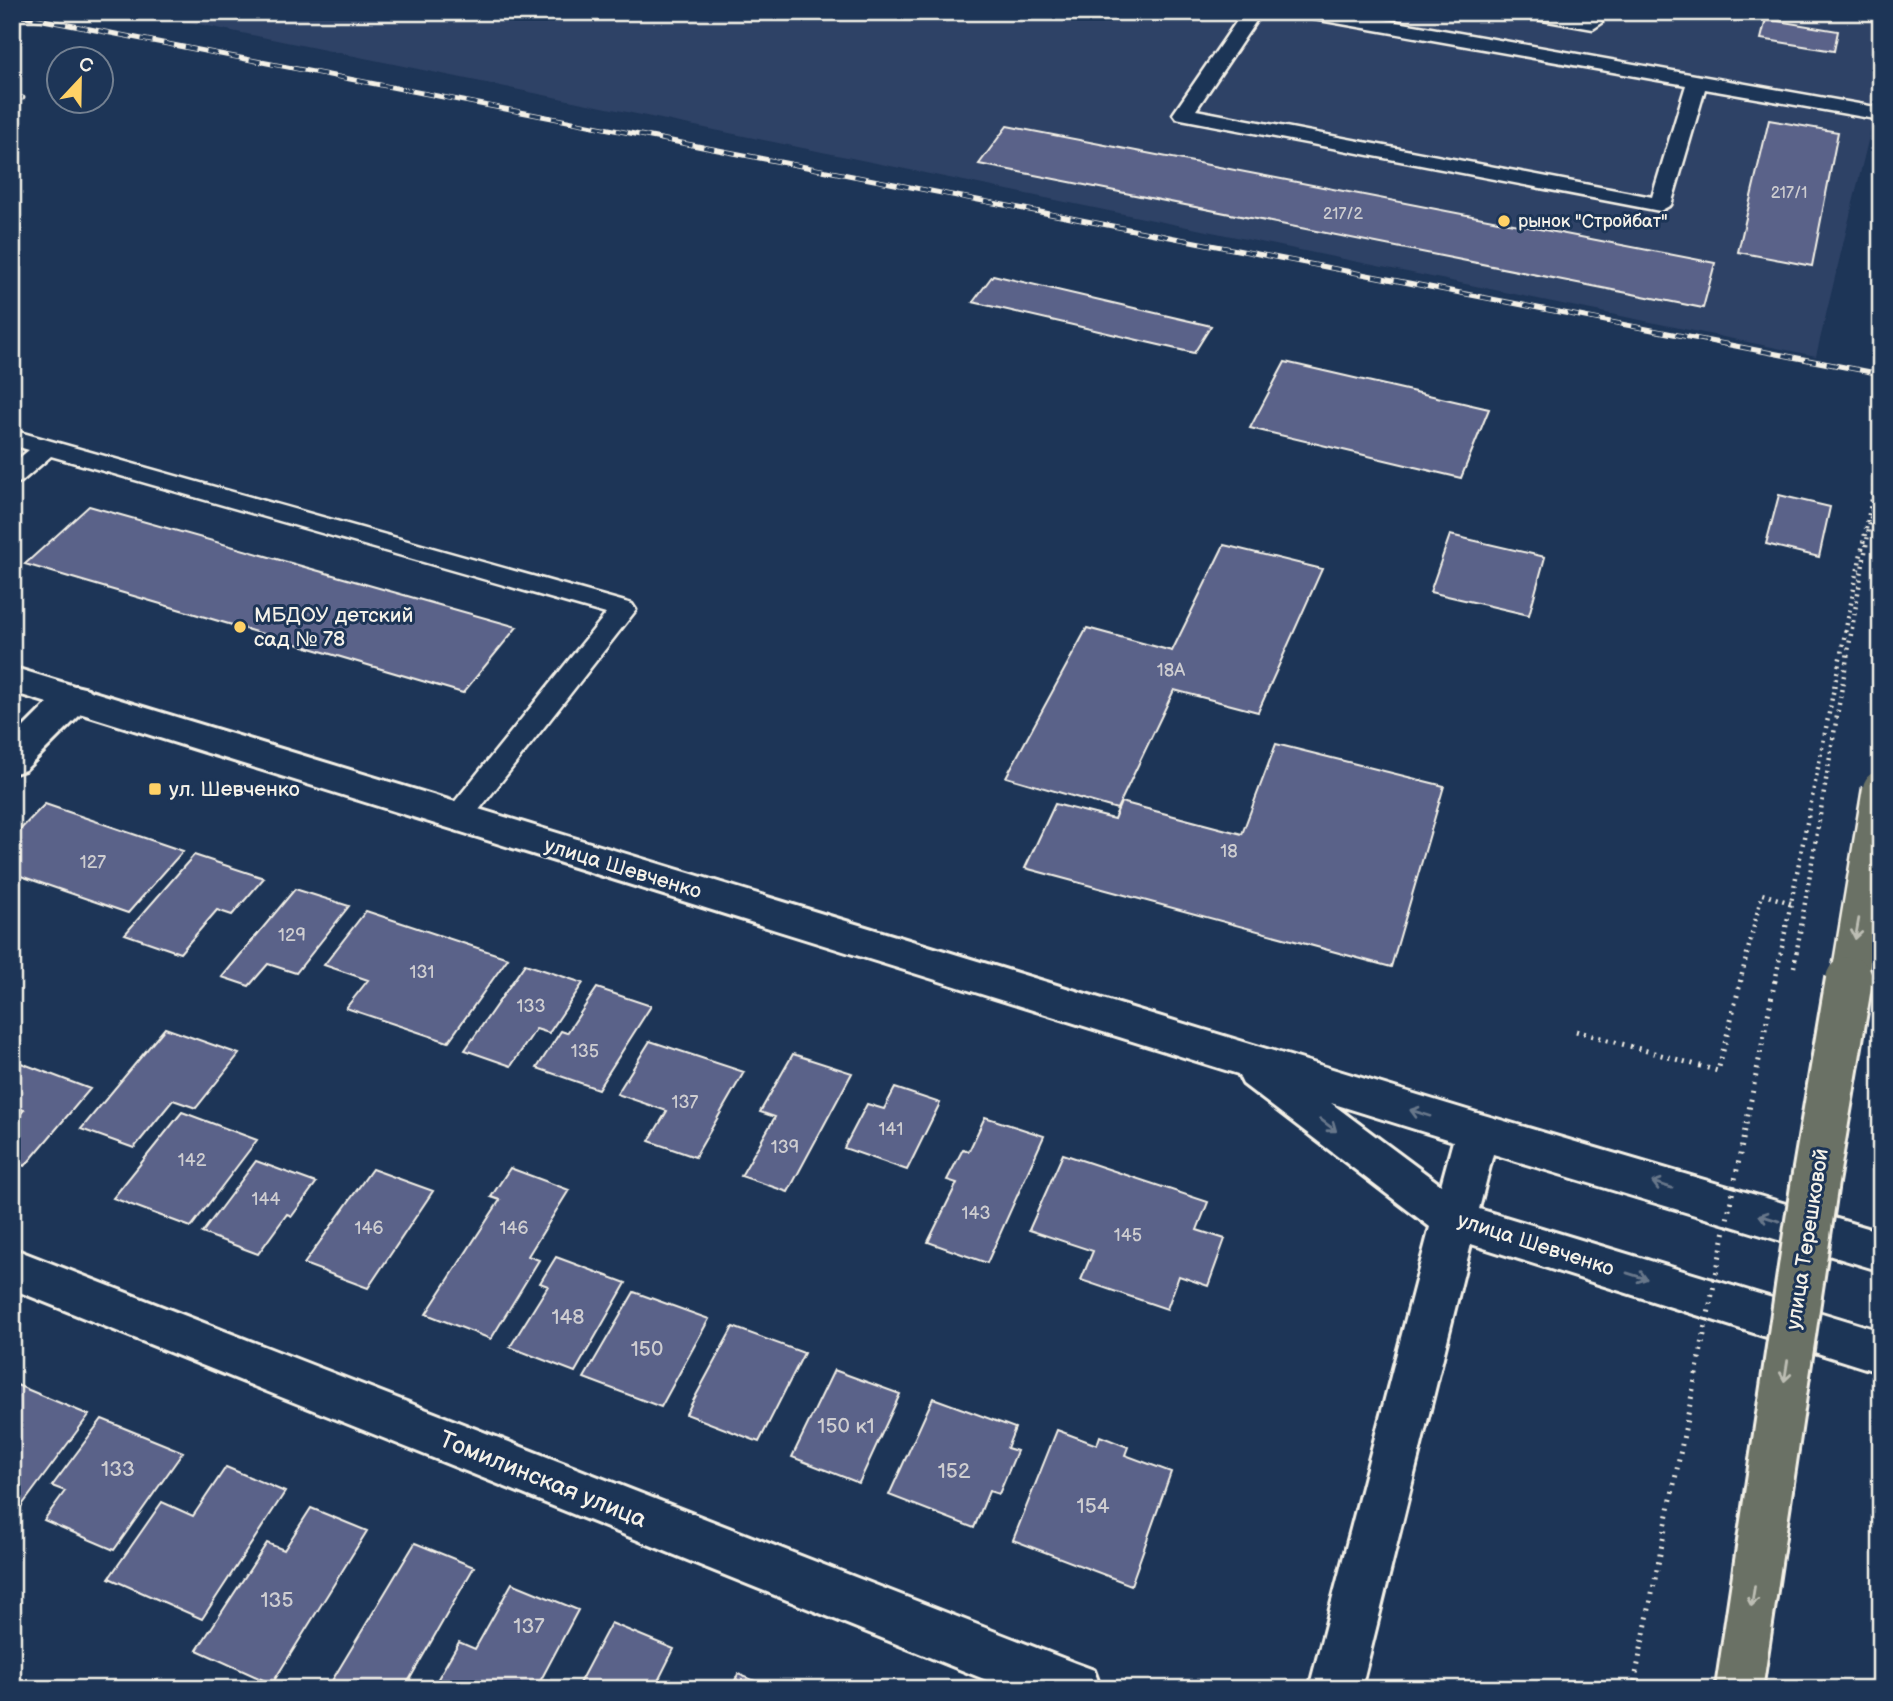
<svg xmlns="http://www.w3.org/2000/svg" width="1893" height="1701" viewBox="0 0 1893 1701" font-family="'Balsamiq Sans',sans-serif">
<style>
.built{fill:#2f4266}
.building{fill:#5a6289;stroke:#f4f1e8;stroke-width:2}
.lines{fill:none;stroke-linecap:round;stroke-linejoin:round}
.service-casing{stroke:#f4f1e8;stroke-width:5}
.minor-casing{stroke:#f4f1e8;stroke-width:6}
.secondary-casing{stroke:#f4f1e8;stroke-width:6}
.path-far1{stroke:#f4f1e8;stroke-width:4.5;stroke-dasharray:2 5;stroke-linecap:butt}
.path{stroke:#f4f1e8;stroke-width:5;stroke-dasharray:2 6;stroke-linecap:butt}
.service{fill:#1d3557;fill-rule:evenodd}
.minor{fill:#1d3557;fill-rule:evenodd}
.secondary{fill:#1d3557;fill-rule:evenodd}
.rail-casing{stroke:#f4f1e8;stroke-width:5}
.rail{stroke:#1d3557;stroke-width:3.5;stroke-dasharray:11;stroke-linecap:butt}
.primary-bridge-far1-casing{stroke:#f4f1e8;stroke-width:41;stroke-linecap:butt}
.primary-bridge-casing{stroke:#f4f1e8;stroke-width:52;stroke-linecap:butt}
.path-bridge-far1{stroke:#f4f1e8;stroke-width:4.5;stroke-dasharray:2 5;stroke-linecap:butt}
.path-bridge{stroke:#f4f1e8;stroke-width:5;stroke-dasharray:2 6;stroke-linecap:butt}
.primary-bridge-far1{stroke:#6a7165;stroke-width:36}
.primary-bridge{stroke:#6a7165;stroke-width:46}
.oneway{stroke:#bdbeb4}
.oneway2{stroke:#68778a}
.poi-dot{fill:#ffd166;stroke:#1d3557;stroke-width:2.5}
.labels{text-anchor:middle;stroke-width:6;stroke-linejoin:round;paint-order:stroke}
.far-number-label{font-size:16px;fill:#cecdd0}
.far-poi-label{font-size:18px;fill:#f4f1e8;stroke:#1d3557;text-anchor:start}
.number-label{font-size:18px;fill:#cecdd0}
.poi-label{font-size:21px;fill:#f4f1e8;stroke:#1d3557;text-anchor:start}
.street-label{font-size:21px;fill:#f4f1e8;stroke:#1d3557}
.near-number-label{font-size:21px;fill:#cecdd0}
.near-street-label{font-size:24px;fill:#f4f1e8;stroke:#1d3557}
</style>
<rect width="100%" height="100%" fill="#1d3557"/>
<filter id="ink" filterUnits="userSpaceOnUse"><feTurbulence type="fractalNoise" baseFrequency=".0143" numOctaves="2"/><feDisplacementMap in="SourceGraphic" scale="14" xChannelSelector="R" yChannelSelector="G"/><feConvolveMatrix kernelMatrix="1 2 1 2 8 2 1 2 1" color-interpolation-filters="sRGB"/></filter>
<g filter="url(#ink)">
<path class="built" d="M140,12H1881V87L1816,356Z"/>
<path class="building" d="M1766,19L1838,31L1834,51L1761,39Z
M1769,120L1838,132L1812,266L1738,252Z
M1007,126L1715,263L1703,308L979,164Z
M993,275L1211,326L1194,353L973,302Z
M1285,362L1489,409L1461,478L1250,428Z
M1779,495L1830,507L1819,557L1766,544Z
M89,506L517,627L463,693L25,564Z
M1450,535L1545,557L1529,615L1430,592Z
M1224,545L1322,569L1258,712L1174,690L1117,809L1006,777L1087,628L1172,651Z
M1276,744L1444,786L1391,967L1025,868L1055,804L1114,819L1121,802L1242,834Z
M45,804L183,851L128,913L12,873V838Z
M194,855L264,878L232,915L217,910L180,953L125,934Z
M295,889L349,906L296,973L268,964L249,986L222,977Z
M366,911L508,958L448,1042L346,1008L368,980L324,965Z
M525,964L583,983L549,1033L536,1029L511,1066L465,1050Z
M597,988L651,1006L598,1089L537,1068L561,1031L567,1033Z
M165,1028L239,1054L196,1108L173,1100L134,1148L81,1129Z
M650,1041L744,1072L695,1157L649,1141L667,1111L617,1094Z
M793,1054L852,1073L788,1192L741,1176L775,1117L760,1112Z
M21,1063L90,1089L25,1166L12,1162V1123L24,1110L12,1106V1073Z
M895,1088L940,1103L907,1170L844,1148L867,1104L884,1109Z
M182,1112L257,1140L191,1227L113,1198Z
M985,1117L1044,1136L987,1263L928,1242L957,1183L947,1180L963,1149L969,1151Z
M1063,1154L1208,1202L1197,1230L1225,1239L1208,1286L1179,1276L1167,1309L1081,1280L1093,1251L1029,1230Z
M256,1161L316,1183L292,1216L287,1214L258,1254L202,1233Z
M510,1168L569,1190L528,1256L539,1260L491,1339L426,1314L500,1200L491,1197Z
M372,1169L433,1191L368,1288L304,1264Z
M556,1257L626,1283L575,1372L510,1347L548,1286L540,1283Z
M634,1292L709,1319L661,1407L584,1378Z
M733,1327L804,1353L759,1442L686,1414Z
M834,1370L900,1394L859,1483L792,1457Z
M12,1383L89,1415L20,1508L12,1504Z
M933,1398L1015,1428L1007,1448L1017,1451L999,1494L989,1491L974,1528L889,1495Z
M102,1419L183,1452L114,1550L44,1520L65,1491L52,1486Z
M1057,1430L1097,1445L1100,1436L1128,1447L1125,1455L1171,1472L1131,1585L1013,1540Z
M226,1467L285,1492L202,1619L109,1578L162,1502L193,1516Z
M311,1508L367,1531L272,1684L197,1650L267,1543L284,1550Z
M415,1543L474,1567L404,1689H327Z
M512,1583L578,1610L536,1689H432L459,1642L475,1649Z
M611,1623L674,1649L654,1689H576Z
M738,1674L774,1689H731Z"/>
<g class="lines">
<g class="service-casing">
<path id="service" d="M1243,12H1262L1196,110L1652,197L1686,85L1308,18L1299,12H1341L1881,108V120L1705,89L1671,205L1660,211L1176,118L1173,114Z
M1522,12H1564L1600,19L1602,23L1593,29L1531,18Z
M12,430L632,604L636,610L468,824L458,828L448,824L443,817L448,810L606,614L51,456L21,482L12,485V464L29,450L12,445Z"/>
</g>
<g class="minor-casing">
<path id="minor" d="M75,686L88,689L93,698L88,707L25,770L12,774V739L62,689Z
M12,1248L1075,1663L1094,1670L1101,1689H1009L12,1289Z"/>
</g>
<g class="secondary-casing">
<path id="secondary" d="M12,667L1477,1113L1881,1232V1271L1493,1154L1479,1209L1881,1331V1373L1471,1244L1361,1689H1309L1430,1227L1243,1084L1238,1074L12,692ZM1331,1103L1453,1141L1441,1185Z"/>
</g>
<path class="path-far1" d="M1794,967L1881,459
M1740,982L1762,894L1791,903"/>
<path class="path" d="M1576,1031L1718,1071L1741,980"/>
<use href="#service" class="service"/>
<use href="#minor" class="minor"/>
<use href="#secondary" class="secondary"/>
<g class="rail-casing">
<path id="rail" d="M12,14L1881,374
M12,96L23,98"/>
</g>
<use href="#rail" class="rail"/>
<g class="primary-bridge-far1-casing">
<path id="primary-bridge-far1" d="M1849,982L1881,789"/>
</g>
<g class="primary-bridge-casing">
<path id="primary-bridge" d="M1739,1689L1815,1181L1849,980"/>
</g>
<path class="path-bridge-far1" d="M1775,982L1881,454"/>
<path class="path-bridge" d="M1633,1689L1775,980"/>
<use href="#primary-bridge-far1" class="primary-bridge-far1"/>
<use href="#primary-bridge" class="primary-bridge"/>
</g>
<defs><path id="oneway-shaft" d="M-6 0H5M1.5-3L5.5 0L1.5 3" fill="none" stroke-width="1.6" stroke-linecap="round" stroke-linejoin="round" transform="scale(1.75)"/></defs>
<g class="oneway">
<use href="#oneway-shaft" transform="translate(1857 929) rotate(100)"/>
<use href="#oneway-shaft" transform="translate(1786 1371) rotate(99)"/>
<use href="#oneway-shaft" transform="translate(1753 1596) rotate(99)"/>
</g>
<g class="oneway2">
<use href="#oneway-shaft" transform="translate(1420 1113) rotate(-163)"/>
<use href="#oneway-shaft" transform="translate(1328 1125) rotate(37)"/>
<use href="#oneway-shaft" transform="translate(1662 1185) rotate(-163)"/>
<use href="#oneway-shaft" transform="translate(1769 1218) rotate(-163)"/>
<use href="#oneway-shaft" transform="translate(1637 1276) rotate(17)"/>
</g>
</g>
<g class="poi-dot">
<circle cx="1504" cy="221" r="7"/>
<circle cx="240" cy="627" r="7"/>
<rect x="148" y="782" width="14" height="14" rx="3.5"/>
</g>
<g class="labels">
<g class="far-number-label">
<text x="1789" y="198">217/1</text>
<text x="1343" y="219">217/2</text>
</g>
<g class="far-poi-label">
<text x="1518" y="227">рынок "Стройбат"</text>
</g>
<g class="number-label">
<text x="1171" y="676">18А</text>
<text x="1229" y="857">18</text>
<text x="93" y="868">127</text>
<text x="292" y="941">129</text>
<text x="422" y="978">131</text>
<text x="531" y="1012">133</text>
<text x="585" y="1057">135</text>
<text x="685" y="1108">137</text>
<text x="891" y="1135">141</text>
<text x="785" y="1153">139</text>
<text x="192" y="1166">142</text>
<text x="266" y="1205">144</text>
<text x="976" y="1219">143</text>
<text x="369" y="1234">146</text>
<text x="514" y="1234">146</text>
<text x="1128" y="1241">145</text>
</g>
<g class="poi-label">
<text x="254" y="622">МБДОУ детский<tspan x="254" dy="24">сад № 78</tspan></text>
<text x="169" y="796">ул. Шевченко</text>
</g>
<g class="street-label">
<text transform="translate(623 868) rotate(17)" y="7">улица Шевченко</text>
<text transform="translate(1807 1239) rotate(-81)" y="7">улица Терешковой</text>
<text transform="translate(1536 1244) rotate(18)" y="7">улица Шевченко</text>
</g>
<g class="near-number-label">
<text x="568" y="1324">148</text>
<text x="647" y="1356">150</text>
<text x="846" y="1433">150 к1</text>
<text x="118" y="1476">133</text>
<text x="954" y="1478">152</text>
<text x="1093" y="1513">154</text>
<text x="277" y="1607">135</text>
<text x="529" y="1633">137</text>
</g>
<g class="near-street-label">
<text transform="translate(543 1479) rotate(22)" y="8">Томилинская улица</text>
</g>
</g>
<rect width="1893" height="1701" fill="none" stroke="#1d3557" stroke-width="42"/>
<rect x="21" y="21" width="1851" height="1659" fill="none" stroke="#f4f1e8" stroke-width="2.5" filter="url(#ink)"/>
<g transform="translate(80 80) rotate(22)"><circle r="33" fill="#1d3557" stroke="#738091" stroke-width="2"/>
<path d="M0-5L12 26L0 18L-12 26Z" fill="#ffd166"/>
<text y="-10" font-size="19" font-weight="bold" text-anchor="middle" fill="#f4f1e8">С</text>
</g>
</svg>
